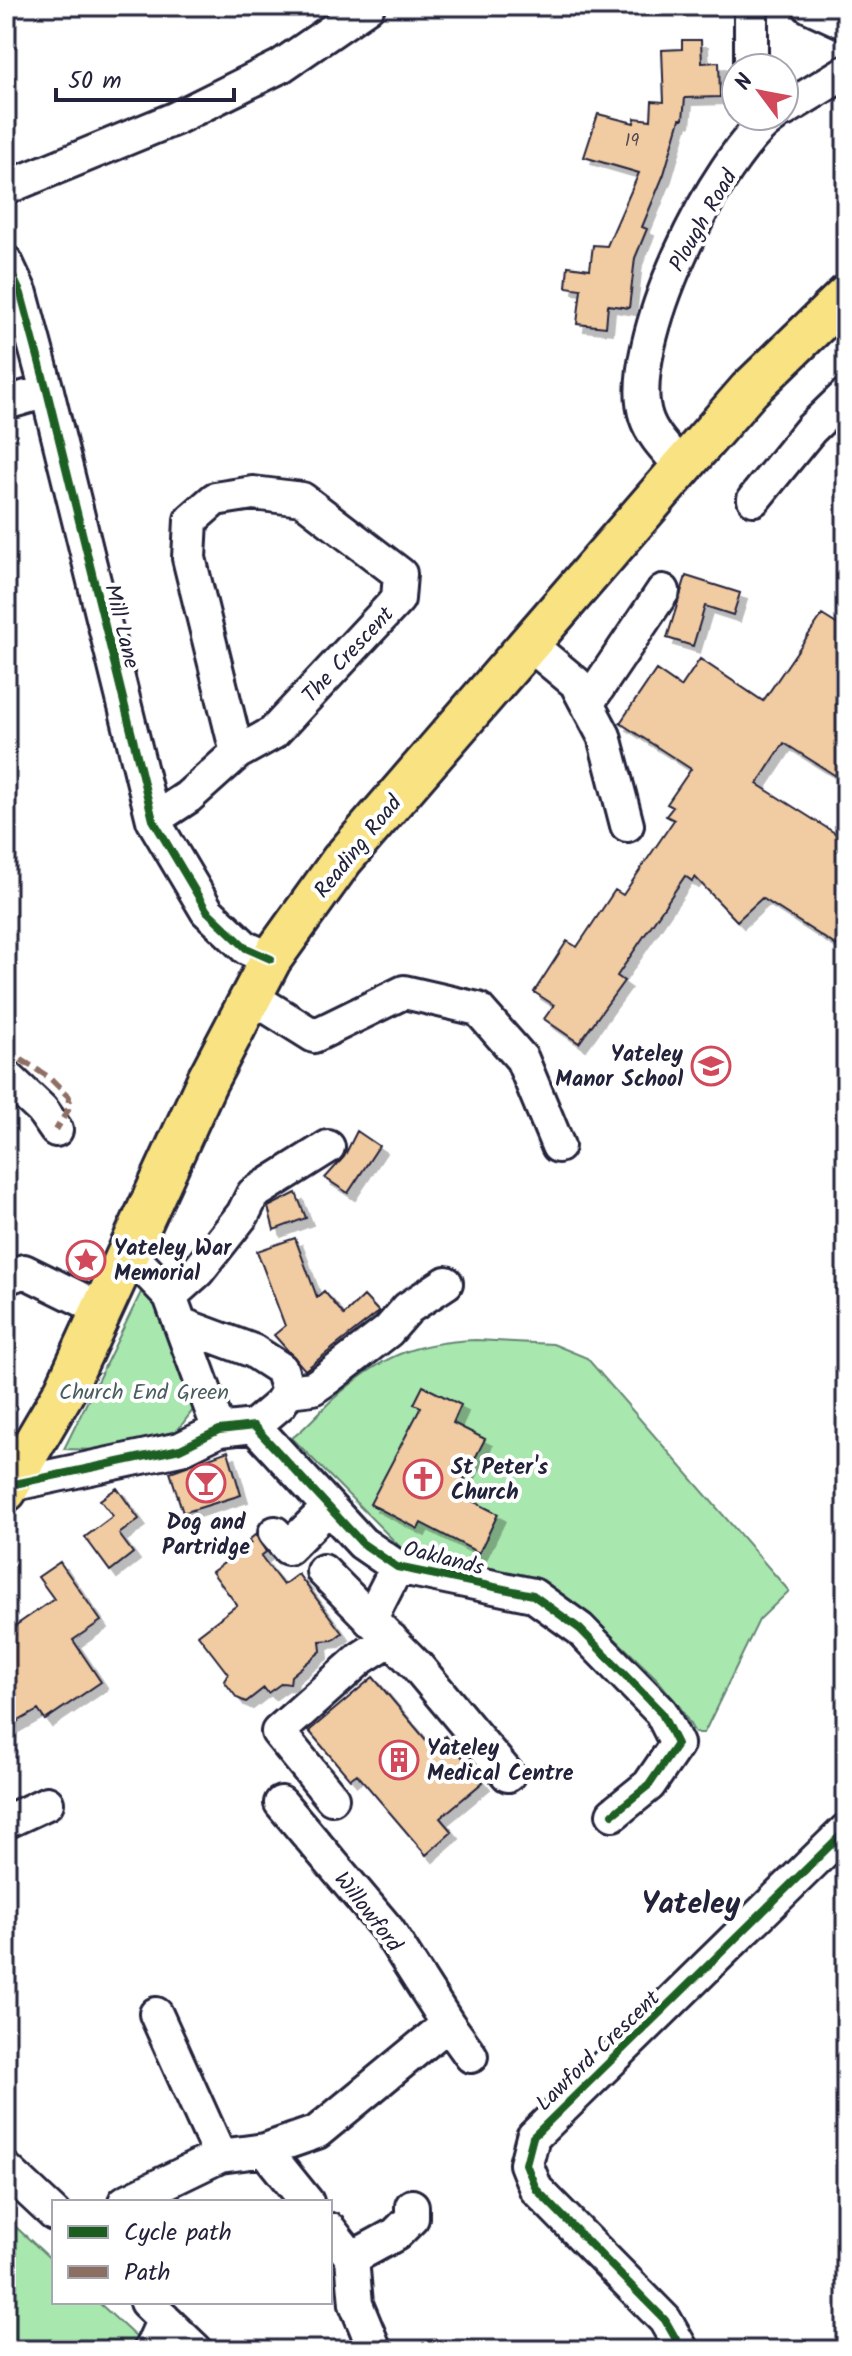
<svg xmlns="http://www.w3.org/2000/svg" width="852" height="2356" viewBox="0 0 852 2356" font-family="Kalam,sans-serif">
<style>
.green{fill:#a8e7ae;stroke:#658474;stroke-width:2}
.building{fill:#f1cba1;stroke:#22223b;stroke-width:2;filter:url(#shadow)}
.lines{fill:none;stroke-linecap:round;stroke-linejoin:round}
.minor-casing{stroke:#22223b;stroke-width:38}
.major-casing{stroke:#22223b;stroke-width:46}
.minor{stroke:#fff;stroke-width:32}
.major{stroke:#f8e281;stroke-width:40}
.quiet{stroke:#8d6e63;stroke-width:6;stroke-dasharray:12 6;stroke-linecap:butt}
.cycleway-casing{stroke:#fff;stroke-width:13}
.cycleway{stroke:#1b5e20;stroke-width:8}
.labels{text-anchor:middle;stroke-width:8;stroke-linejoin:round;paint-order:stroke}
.number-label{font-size:18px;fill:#564c54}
.street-label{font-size:22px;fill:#22223b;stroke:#fff}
.poi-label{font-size:22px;font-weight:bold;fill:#22223b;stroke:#fff;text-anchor:start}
.park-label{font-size:22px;fill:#4a5d5e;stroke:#fff}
.district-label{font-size:30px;font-weight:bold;fill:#22223b;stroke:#fff}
</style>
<defs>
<filter id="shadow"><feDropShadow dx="7" dy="7" stdDeviation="0" flood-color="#0004"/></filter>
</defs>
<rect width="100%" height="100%" fill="#fff"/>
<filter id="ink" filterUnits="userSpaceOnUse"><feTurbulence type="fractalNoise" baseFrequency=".0125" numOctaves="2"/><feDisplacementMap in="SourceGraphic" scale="16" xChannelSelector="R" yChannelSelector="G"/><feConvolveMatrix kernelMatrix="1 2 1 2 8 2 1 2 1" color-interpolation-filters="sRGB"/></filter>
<g filter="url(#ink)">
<path class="green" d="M146,1282L157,1290L196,1406L177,1431L98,1450L64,1449Z
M476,1340L553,1344L587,1358L789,1591L759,1620L704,1733H695L680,1707L657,1679L606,1630L567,1601L415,1562L292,1438C307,1427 319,1412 333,1399C380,1357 413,1342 476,1340Z
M6,2218L54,2262V2302H98L150,2350H6Z"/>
<path class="building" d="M682,40H701L702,63L719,62L720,97L685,98L683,119H680L664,174L642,227L647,229L635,258L629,308L608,305L606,327L577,324L581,289L566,287L568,266L590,269L593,245L607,246L639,173L584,157L598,114L634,123L635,118L651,120L652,101L664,102L662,50L682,49Z
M686,576L740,593L733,615L705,606L693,646L667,638Z
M822,615L846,630V761L836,776L784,743L757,784L846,840V932L837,946L762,898L737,921L695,877L692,881L685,876L617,976L624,981L579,1043L544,1019L554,1005L534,992L567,941L577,947L615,890L623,895L674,820L666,816L673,807L667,804L691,769L620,723L656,670L681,687L700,659L763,701Z
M357,1131L379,1146L348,1193L325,1178L344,1157Z
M296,1193L306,1218L274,1230L268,1207Z
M295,1238L317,1297L324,1291L344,1315L364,1296L379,1312L305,1370L274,1335L285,1326L257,1251Z
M423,1386L461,1405L453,1423L485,1439L457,1493L498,1514L479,1553L421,1523L418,1529L370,1504L421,1407L414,1404Z
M228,1451L241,1495L183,1513L170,1472Z
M117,1488L139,1519L119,1534L133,1553L110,1571L85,1537L113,1516L100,1500Z
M256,1534L266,1552L261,1556L283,1585L298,1574L342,1633L333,1640L320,1641L321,1651L291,1676L290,1684L282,1683L268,1693L264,1688L246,1702L237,1698L224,1681L228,1674L198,1635L237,1605L212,1572L251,1543L249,1540Z
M60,1562L101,1621L73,1640L101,1682L45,1720L38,1710L6,1728V1632L54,1599L38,1577Z
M373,1677L432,1747L445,1736L483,1782L440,1818L452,1832L426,1855L357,1774L350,1779L309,1731Z"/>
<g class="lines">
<g class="minor-casing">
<path id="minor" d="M751,6V68
M809,6L846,23
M784,110L846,72
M6,188L174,119L281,66L368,6
M6,262L21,294L47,391L153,820L207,911L246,948L271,959
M6,403L47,391
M682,467C669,452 652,436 646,417C623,348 716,155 774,116
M754,499L811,429L846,395
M529,644L576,683L604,736L627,825
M587,704L663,591
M153,820L188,797L237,753L273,733L398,599L400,574L302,499L253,493L215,499L191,520L189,558L237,753
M250,996L314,1036L404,992L478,1009L522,1059L558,1146
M6,1076L42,1110L56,1130
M130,1254L170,1296L219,1430
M6,1278L24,1271L103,1310
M170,1296L198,1271L243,1214L253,1194L328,1147
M183,1325L253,1351L281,1369L288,1391L280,1404L254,1426
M288,1391L313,1388L326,1379L388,1331L408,1308L446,1283
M6,1482L10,1485L180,1449L219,1430L254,1426L362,1543L397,1567L533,1595L580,1629L661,1712L677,1744L649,1785L613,1814
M275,1533L288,1548L329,1507
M323,1571L417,1666L508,1775
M370,1620L397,1567
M332,1798L278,1732L361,1658L391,1639
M6,1822L47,1803
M156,2014L220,2156
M448,2024L471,2056
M265,2150L307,2202
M6,2169L54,2214
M125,2202L220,2156L265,2150L317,2132L448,2024L388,1930L281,1803
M330,2230L352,2258L356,2304L375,2350
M352,2258L396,2234L412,2218V2206
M146,2302L196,2350
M150,2350L164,2319
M682,2350L665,2320L536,2189L526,2164L533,2137L846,1830"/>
</g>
<g class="major-casing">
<path id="major" d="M6,1491L65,1390L207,1081L271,959L342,860L682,467L749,390L846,296"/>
</g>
<use href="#minor" class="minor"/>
<use href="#major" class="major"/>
<path class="quiet" d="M6,1050L50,1078L69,1097L68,1110L56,1130"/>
<g class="cycleway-casing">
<path id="cycleway" d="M6,262L21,294L47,391L153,820L207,911L246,948L271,959
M10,1485L180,1449L219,1430L254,1426L362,1543L397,1567L533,1595L580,1629L661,1712L677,1744L649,1785L613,1814
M682,2350L665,2320L536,2189L526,2164L533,2137L846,1830"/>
</g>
<use href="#cycleway" class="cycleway"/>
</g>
</g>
<defs>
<g id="school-ring" transform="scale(2)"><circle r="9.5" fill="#fff" stroke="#d1495b" stroke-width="1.5"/><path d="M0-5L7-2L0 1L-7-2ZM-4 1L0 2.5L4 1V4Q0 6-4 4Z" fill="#d1495b"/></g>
<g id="sight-ring" transform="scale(2)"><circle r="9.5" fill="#fff" stroke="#d1495b" stroke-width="1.5"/><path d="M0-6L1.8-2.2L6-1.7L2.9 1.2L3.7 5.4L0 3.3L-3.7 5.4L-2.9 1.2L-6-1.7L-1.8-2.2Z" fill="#d1495b"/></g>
<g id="church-ring" transform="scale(2)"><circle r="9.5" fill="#fff" stroke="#d1495b" stroke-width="1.5"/><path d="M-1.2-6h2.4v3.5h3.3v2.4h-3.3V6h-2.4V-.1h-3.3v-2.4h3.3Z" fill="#d1495b"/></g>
<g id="bar-ring" transform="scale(2)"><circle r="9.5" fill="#fff" stroke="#d1495b" stroke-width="1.5"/><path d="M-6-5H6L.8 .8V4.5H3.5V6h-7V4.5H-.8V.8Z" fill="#d1495b"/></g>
<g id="building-ring" transform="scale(2)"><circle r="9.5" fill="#fff" stroke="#d1495b" stroke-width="1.5"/><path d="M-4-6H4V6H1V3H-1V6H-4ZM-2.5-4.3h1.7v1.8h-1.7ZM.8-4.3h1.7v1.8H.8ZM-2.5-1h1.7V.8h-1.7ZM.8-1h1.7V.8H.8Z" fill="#d1495b"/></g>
</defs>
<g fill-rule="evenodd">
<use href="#school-ring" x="711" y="1066"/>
<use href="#sight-ring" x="86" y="1260"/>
<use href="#church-ring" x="423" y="1479"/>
<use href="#bar-ring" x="206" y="1483"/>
<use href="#building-ring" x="399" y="1760"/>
</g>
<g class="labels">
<g class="number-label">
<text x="632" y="146">19</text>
</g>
<g class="street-label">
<text transform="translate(702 220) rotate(-60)" y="8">Plough Road</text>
<text transform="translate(123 626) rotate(76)" y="8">Mill Lane</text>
<text transform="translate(347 654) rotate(-47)" y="8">The Crescent</text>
<text transform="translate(357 846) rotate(-51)" y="8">Reading Road</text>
<text transform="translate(444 1557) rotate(14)" y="8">Oaklands</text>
<text transform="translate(369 1911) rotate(52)" y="8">Willowford</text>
<text transform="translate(597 2050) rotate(-44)" y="8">Lawford Crescent</text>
</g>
<g class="poi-label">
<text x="683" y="1061" text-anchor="end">Yateley<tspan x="683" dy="25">Manor School</tspan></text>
<text x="114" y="1255">Yateley War<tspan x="114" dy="25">Memorial</tspan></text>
<text x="451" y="1474">St Peter's<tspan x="451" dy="25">Church</tspan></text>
<text x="206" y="1529" text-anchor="middle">Dog and<tspan x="206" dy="25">Partridge</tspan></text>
<text x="427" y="1755">Yateley<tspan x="427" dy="25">Medical Centre</tspan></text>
</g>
<g class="park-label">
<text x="144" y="1399">Church End Green</text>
</g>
<g class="district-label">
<text x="691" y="1913">Yateley</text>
</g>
</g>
<rect width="852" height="2356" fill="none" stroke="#fff" stroke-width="32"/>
<rect x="16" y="16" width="820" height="2324" fill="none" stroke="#22223b" stroke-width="3" filter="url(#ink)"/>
<rect x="52" y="2200" width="280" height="104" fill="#ffffff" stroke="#a7a7b1" stroke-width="2"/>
<rect x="68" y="2226" width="40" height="12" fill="#1b5e20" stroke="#a7a7b1" stroke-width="2"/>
<text x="124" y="2240" font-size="24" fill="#22223b">Cycle path</text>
<rect x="68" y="2266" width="40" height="12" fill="#8d6e63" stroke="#a7a7b1" stroke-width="2"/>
<text x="124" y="2280" font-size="24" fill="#22223b">Path</text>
<g transform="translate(760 92) rotate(302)"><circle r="38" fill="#ffffff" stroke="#a7a7b1" stroke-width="2"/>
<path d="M0-6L14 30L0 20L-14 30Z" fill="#d1495b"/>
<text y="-12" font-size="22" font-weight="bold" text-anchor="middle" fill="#22223b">N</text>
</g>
<path d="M56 88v12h178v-12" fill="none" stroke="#22223b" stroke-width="4"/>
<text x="68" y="88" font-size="24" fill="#22223b" stroke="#ffffff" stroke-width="6" paint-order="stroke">50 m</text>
</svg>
